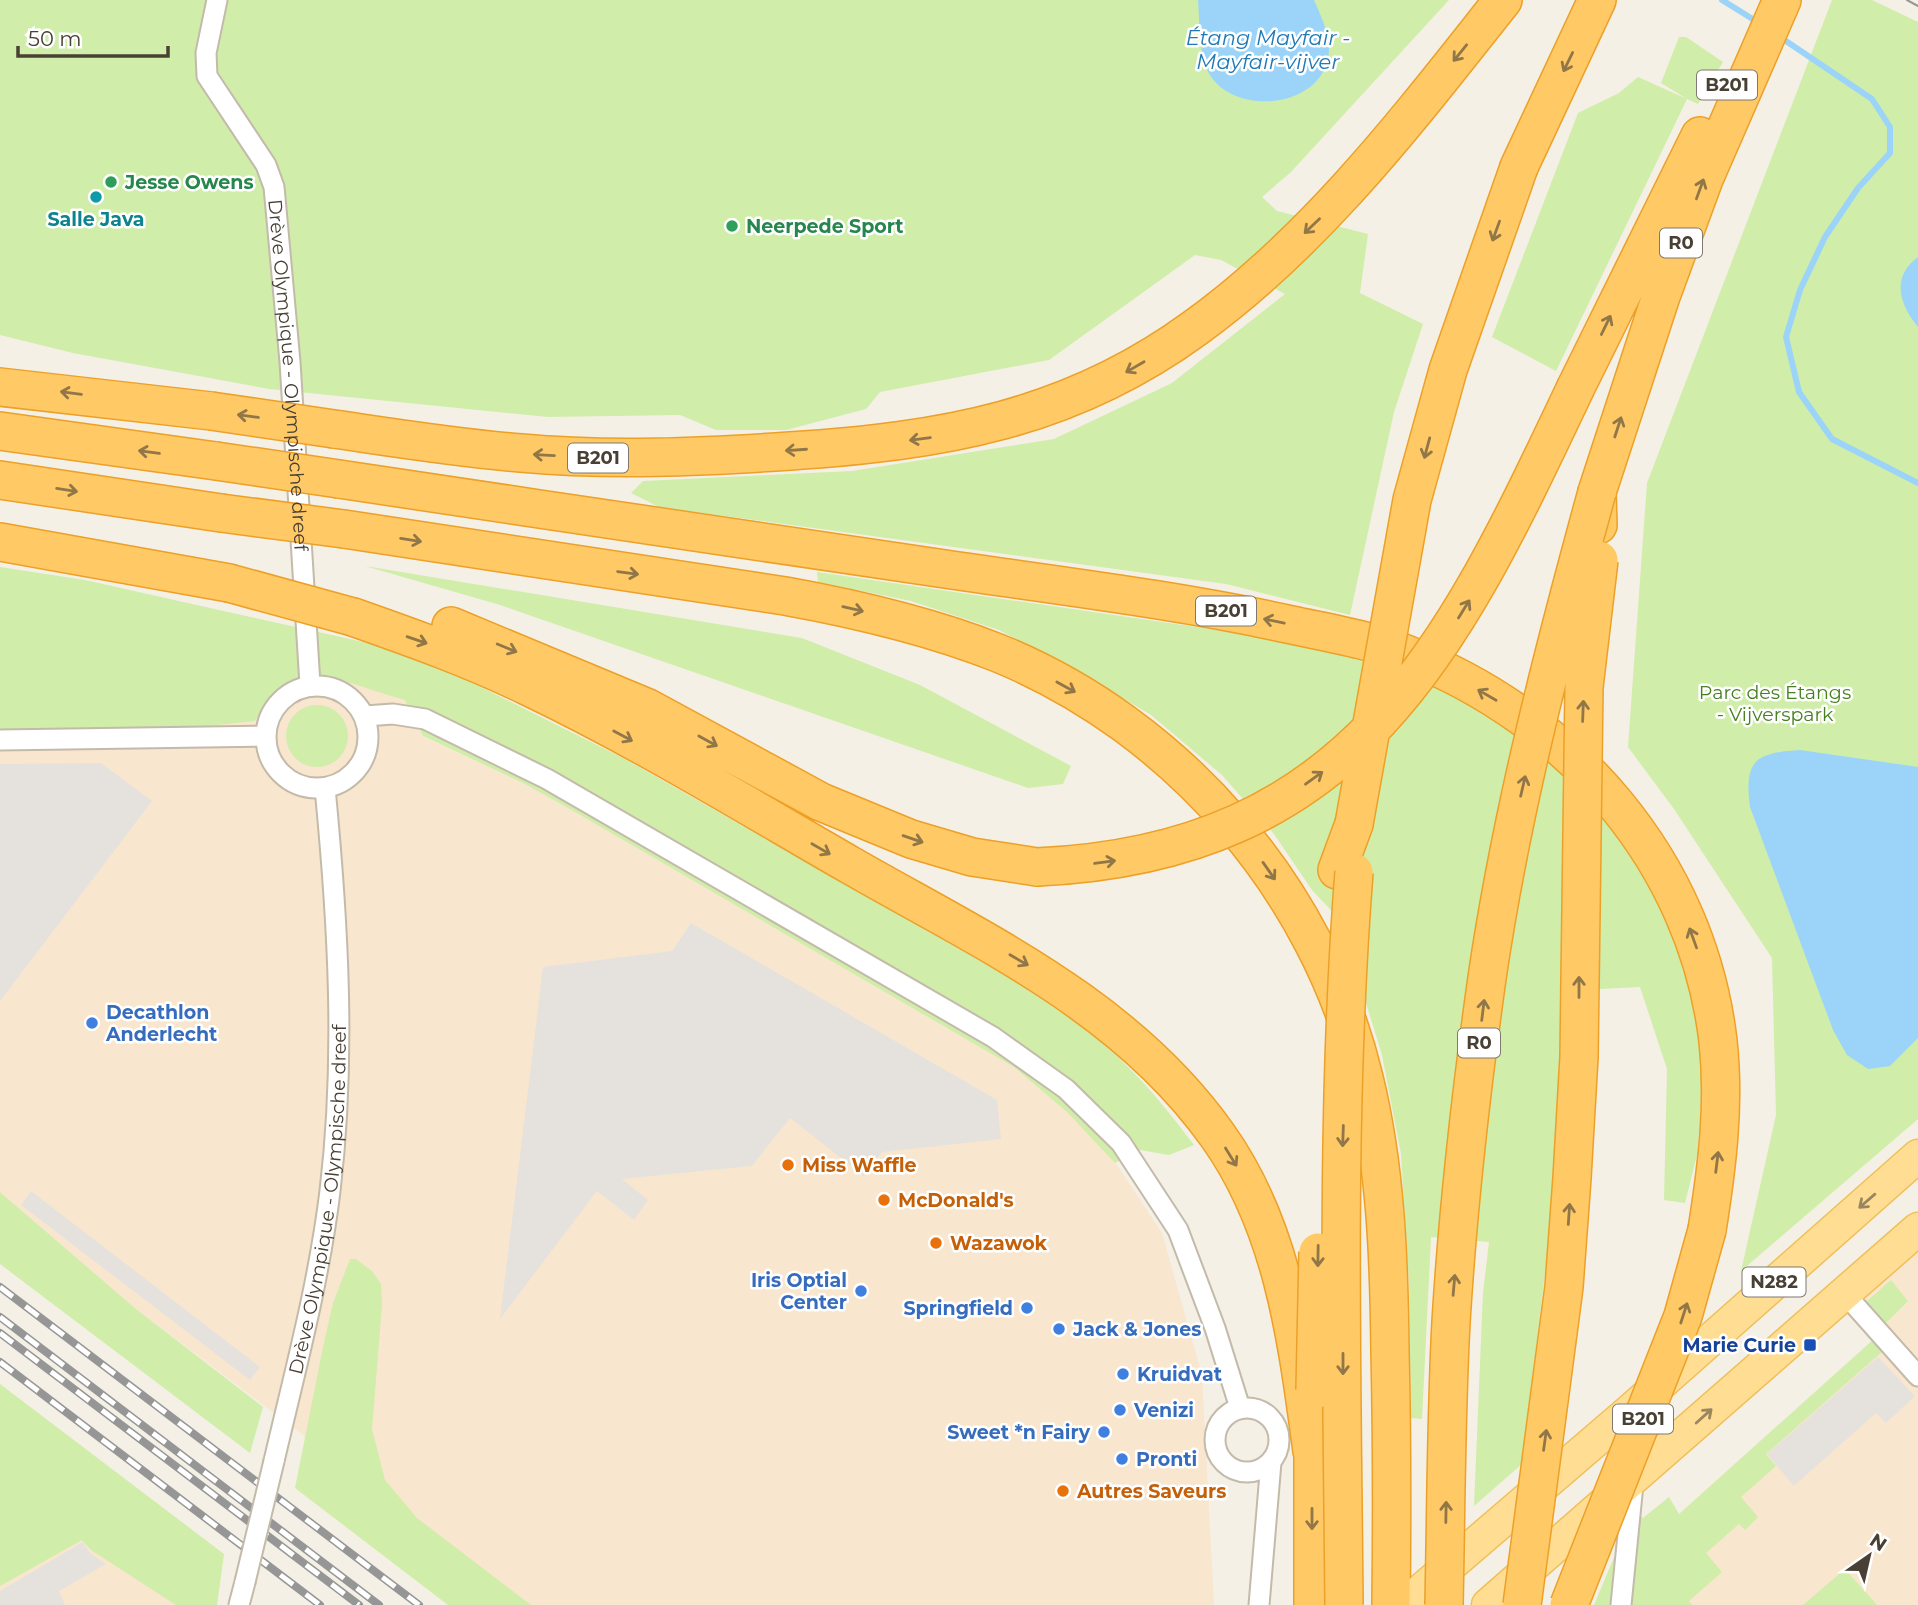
<svg xmlns="http://www.w3.org/2000/svg" width="1918" height="1605" viewBox="0 0 1918 1605" font-family="Montserrat,sans-serif">
<style>
.commercial{fill:#f9e6ce}
.green{fill:#d0edaa}
.parking{fill:#e5e2de}
.water{fill:#9bd4f8}
.lines{fill:none;stroke-linecap:round;stroke-linejoin:round}
.stream{stroke:#9bd4f8;stroke-width:6}
.street-casing{stroke:#c4baaa;stroke-width:23}
.primary-casing{stroke:#f0bf58;stroke-width:35}
.highway-casing{stroke:#eda027;stroke-width:40}
.street{stroke:#fff;stroke-width:19}
.primary{stroke:#ffde94;stroke-width:32}
.highway{stroke:#ffc966;stroke-width:37}
.tram{stroke:#969696;stroke-width:2}
.rail-casing{stroke:#969696;stroke-width:8}
.rail{stroke:#fff;stroke-width:5;stroke-dasharray:16;stroke-linecap:butt}
.street-bridge-casing{stroke:#c4baaa;stroke-width:23;stroke-linecap:butt}
.highway-bridge-casing{stroke:#eda027;stroke-width:40;stroke-linecap:butt}
.street-bridge{stroke:#fff;stroke-width:19}
.highway-bridge{stroke:#ffc966;stroke-width:37}
.oneway{stroke:#917748}
.oneway2{stroke:#9a875f}
.leisure-dot{fill:#2e9e5b;stroke:#fff;stroke-width:2.5}
.culture-dot{fill:#0f9aa8;stroke:#fff;stroke-width:2.5}
.shop-dot{fill:#3f7fe0;stroke:#fff;stroke-width:2.5}
.food-dot{fill:#e8710a;stroke:#fff;stroke-width:2.5}
.transit-dot{fill:#1a4fb4;stroke:#fff;stroke-width:2.5}
.labels{text-anchor:middle;stroke-width:5;stroke-linejoin:round;paint-order:stroke}
.shield{fill:#fff;stroke:#7f7971;stroke-width:2}
.shield-label{font-size:18px;font-weight:bold;fill:#484034}
.leisure-label{font-size:19px;font-weight:bold;fill:#27864d;stroke:#fff;text-anchor:start}
.culture-label{font-size:19px;font-weight:bold;fill:#0d838f;stroke:#fff}
.street-label{font-size:19px;fill:#484034;stroke:#fff}
.park-label{font-size:19px;fill:#478021;stroke:#fff}
.shop-label{font-size:19px;font-weight:bold;fill:#366cbe;stroke:#fff;text-anchor:start}
.food-label{font-size:19px;font-weight:bold;fill:#c56008;stroke:#fff;text-anchor:start}
.transit-label{font-size:19px;font-weight:bold;fill:#164399;stroke:#fff;text-anchor:end}
.water-label{font-size:21px;font-style:italic;fill:#217ab6;stroke:#fff}
</style>
<rect width="100%" height="100%" fill="#f4f0e5"/>
<path class="commercial" d="M334,677L406,700L423,737L523,783L568,808L1014,1067L1068,1113L1109,1153L1162,1233L1202,1375L1214,1605H490L303,1435L136,1309L0,1192V731L255,721L279,689L300,678Z
M1918,1248V1605H1651L1679,1515L1873,1340L1847,1310Z
M0,1445L217,1605H0Z"/>
<path class="green" d="M0,0H1449L1291,172L1262,197L1277,211L1368,234L1360,293L1423,324L1394,412L1350,615L1226,584L659,507L631,493L643,481L852,471L1054,439L1172,383L1285,294L1221,260L1195,255L1049,360L880,392L866,409L786,430H716L680,415L548,417L269,389L73,353L0,335Z
M1832,0H1872L1918,22V1119L1741,1271L1776,1115L1772,958L1674,809L1628,747L1647,483Z
M1679,37H1686L1723,62L1698,104L1687,99L1556,371L1492,337L1578,113L1619,93L1638,77L1687,99L1661,83Z
M365,566L802,638L920,685L1071,766L1063,784L1028,788L500,605Z
M0,567L85,580L372,644L463,678L625,759L1012,979C1050,1005 1091,1030 1124,1063C1150,1088 1172,1116 1194,1145L1169,1155L1140,1150L1115,1163L1068,1113L1014,1067L568,808L523,783L423,736L405,700C340,683 300,650 255,721L187,728L0,731Z
M817,572L1334,647L1459,697L1517,734L1560,769L1610,822L1644,872L1679,945L1698,1007L1703,1083L1697,1155L1685,1203L1664,1200L1667,1069L1640,987L1561,991L1558,1122L1550,1232L1522,1464L1474,1506L1483,1293L1489,1242L1431,1237L1422,1419L1411,1418L1409,1284L1401,1154L1382,1055L1341,921L1312,890L1274,834L1222,775L1151,715L1074,669L999,630L911,601L818,582Z
M286 736a31 31 0 1 1 62 0a31 31 0 1 1-62 0Z
M0,1192L136,1309L263,1407L250,1453L0,1264Z
M350,1259H356L372,1271L381,1284L382,1305L372,1429L385,1480L417,1518L531,1605H448L295,1488L323,1347L333,1303Z
M1891,1280L1908,1301L1885,1324L1866,1302Z
M1874,1339L1883,1351L1766,1454L1776,1466L1741,1497L1758,1517L1745,1530L1739,1524L1706,1553L1722,1572L1689,1601L1692,1605H1594L1634,1510L1643,1518L1669,1497L1679,1514Z
M0,1384L224,1554L217,1605H176L91,1550L82,1540L0,1586Z
M1845,1569L1877,1605H1803Z"/>
<path class="parking" d="M101,763L152,801L0,1001V764Z
M691,923L997,1100L1001,1139L882,1152L864,1176L790,1118L752,1166L622,1179L648,1200L634,1220L597,1191L500,1319L543,967L672,951Z
M31,1191L260,1367L250,1380L21,1205Z
M1878,1357L1915,1396L1886,1423L1876,1413L1794,1486L1767,1454Z
M83,1542L90,1553L106,1564L59,1591L65,1605H0V1591Z"/>
<path class="water" d="M1198,0H1314C1320,14 1328,30 1329,46C1331,106 1241,118 1212,78C1198,59 1200,24 1198,0Z
M1918,257V327C1899,304 1891,277 1918,257Z
M1800,750L1918,767V1038L1890,1066L1868,1069L1847,1055L1833,1030L1750,807C1744,760 1755,753 1800,750Z"/>
<g class="lines">
<path class="stream" d="M1722,0L1759,23
M1780,37L1872,99L1890,127V153L1858,188L1825,237L1800,290L1786,337L1799,392L1832,439L1918,483"/>
<g class="street-casing">
<g id="street">
<path id="s1" d="M217,0L206,53L207,76L266,165L274,187L290,362L310,685"/>
<circle cx="317" cy="737" r="51"/>
<path d="M365,716L393,714L425,719L547,779L993,1037L1066,1089L1121,1143L1178,1230L1215,1328L1240,1408"/>
<path d="M0,740L265,736"/>
<path d="M1845,1294L1918,1376"/>
<circle cx="1247" cy="1440" r="32"/>
<path id="s2" d="M274,1461C295,1371 319,1282 330,1191C346,1057 338,922 325,788"/>
<path d="M239,1605L245,1582"/>
<path d="M1259,1605L1271,1462"/>
<path d="M1621,1605L1634,1474"/>
</g>
</g>
<g class="primary-casing">
<path id="primary" d="M1404,1605L1631,1410L1918,1156
M1488,1605L1918,1229"/>
</g>
<g class="highway-casing">
<path id="highway" d="M1519,167L1597,0
M0,387L211,411
M1576,387L1700,136
M334,429C396,438 458,448 521,453C610,461 701,457 790,451C942,441 1069,420 1195,328C1318,239 1410,117 1503,0
M0,431L216,461
M339,479C541,509 743,540 945,569C1061,586 1178,600 1292,625C1329,633 1371,640 1406,654C1571,718 1697,862 1718,1041C1725,1105 1717,1167 1707,1230
M0,480L221,513
M1598,525L1597,492L1661,296L1704,179L1782,0
M344,529L785,596C857,609 930,626 998,653C1177,726 1319,889 1364,1078C1386,1168 1389,1259 1390,1351C1392,1436 1392,1520 1391,1605
M0,542L229,583
M353,617C413,638 472,659 529,687C640,740 744,804 850,865C984,942 1126,1006 1218,1136C1284,1229 1297,1341 1312,1451
M451,626L648,708L821,802L911,839L972,857L1037,867
M1337,870L1354,824
M1313,1605V1428"/>
</g>
<use href="#street" class="street"/>
<use href="#primary" class="primary"/>
<use href="#highway" class="highway"/>
<path class="tram" d="M1907,0L1918,6"/>
<g class="rail-casing">
<path id="rail" d="M0,1287L419,1605
M0,1317L379,1605
M0,1333L359,1605
M0,1362L320,1605"/>
</g>
<use href="#rail" class="rail"/>
<g class="street-bridge-casing">
<path id="street-bridge" d="M245,1582L274,1461"/>
</g>
<g class="highway-bridge-casing">
<path id="highway-bridge" d="M211,411L334,429
M216,461L339,479
M221,513L344,529
M229,583L353,617
M1354,824L1412,500L1448,370L1519,167
M1037,867C1359,853 1454,644 1576,387
M1315,1390L1318,1252
M1344,1605C1342,1361 1335,1115 1354,872
M1444,1605C1446,1511 1446,1416 1451,1322C1458,1207 1471,1092 1487,978C1511,814 1553,652 1597,492
M1522,1605L1564,1287L1572,1178L1579,1057L1584,687L1599,560
M1569,1605L1683,1316L1707,1230"/>
</g>
<use href="#street-bridge" class="street-bridge"/>
<use href="#highway-bridge" class="highway-bridge"/>
</g>
<defs><path id="oneway-shaft" d="M-6 0H5M1.5-3L5.5 0L1.5 3" fill="none" stroke-width="1.6" stroke-linecap="round" stroke-linejoin="round" transform="scale(1.75)"/></defs>
<g class="oneway">
<use href="#oneway-shaft" transform="translate(1460 53) rotate(129)"/>
<use href="#oneway-shaft" transform="translate(1568 62) rotate(116)"/>
<use href="#oneway-shaft" transform="translate(1700 189) rotate(-70)"/>
<use href="#oneway-shaft" transform="translate(1312 226) rotate(136)"/>
<use href="#oneway-shaft" transform="translate(1496 231) rotate(110)"/>
<use href="#oneway-shaft" transform="translate(1606 325) rotate(-64)"/>
<use href="#oneway-shaft" transform="translate(1135 367) rotate(150)"/>
<use href="#oneway-shaft" transform="translate(71 393) rotate(-173)"/>
<use href="#oneway-shaft" transform="translate(248 416) rotate(-172)"/>
<use href="#oneway-shaft" transform="translate(1618 427) rotate(-72)"/>
<use href="#oneway-shaft" transform="translate(920 439) rotate(172)"/>
<use href="#oneway-shaft" transform="translate(1427 448) rotate(105)"/>
<use href="#oneway-shaft" transform="translate(796 450) rotate(176)"/>
<use href="#oneway-shaft" transform="translate(149 452) rotate(-172)"/>
<use href="#oneway-shaft" transform="translate(544 455) rotate(-177)"/>
<use href="#oneway-shaft" transform="translate(67 490) rotate(9)"/>
<use href="#oneway-shaft" transform="translate(411 540) rotate(9)"/>
<use href="#oneway-shaft" transform="translate(628 573) rotate(8)"/>
<use href="#oneway-shaft" transform="translate(853 609) rotate(13)"/>
<use href="#oneway-shaft" transform="translate(1464 609) rotate(-58)"/>
<use href="#oneway-shaft" transform="translate(1274 621) rotate(-168)"/>
<use href="#oneway-shaft" transform="translate(417 640) rotate(19)"/>
<use href="#oneway-shaft" transform="translate(507 648) rotate(22)"/>
<use href="#oneway-shaft" transform="translate(1066 687) rotate(29)"/>
<use href="#oneway-shaft" transform="translate(1487 695) rotate(-150)"/>
<use href="#oneway-shaft" transform="translate(1583 711) rotate(-88)"/>
<use href="#oneway-shaft" transform="translate(623 736) rotate(28)"/>
<use href="#oneway-shaft" transform="translate(708 741) rotate(29)"/>
<use href="#oneway-shaft" transform="translate(1314 778) rotate(-36)"/>
<use href="#oneway-shaft" transform="translate(1523 786) rotate(-77)"/>
<use href="#oneway-shaft" transform="translate(913 839) rotate(19)"/>
<use href="#oneway-shaft" transform="translate(821 849) rotate(30)"/>
<use href="#oneway-shaft" transform="translate(1105 862) rotate(-8)"/>
<use href="#oneway-shaft" transform="translate(1269 871) rotate(55)"/>
<use href="#oneway-shaft" transform="translate(1693 938) rotate(-110)"/>
<use href="#oneway-shaft" transform="translate(1019 960) rotate(30)"/>
<use href="#oneway-shaft" transform="translate(1579 987) rotate(-90)"/>
<use href="#oneway-shaft" transform="translate(1483 1010) rotate(-83)"/>
<use href="#oneway-shaft" transform="translate(1343 1136) rotate(92)"/>
<use href="#oneway-shaft" transform="translate(1231 1157) rotate(58)"/>
<use href="#oneway-shaft" transform="translate(1717 1162) rotate(-83)"/>
<use href="#oneway-shaft" transform="translate(1569 1214) rotate(-86)"/>
<use href="#oneway-shaft" transform="translate(1318 1256) rotate(91)"/>
<use href="#oneway-shaft" transform="translate(1454 1285) rotate(-85)"/>
<use href="#oneway-shaft" transform="translate(1684 1313) rotate(-72)"/>
<use href="#oneway-shaft" transform="translate(1343 1364) rotate(90)"/>
<use href="#oneway-shaft" transform="translate(1545 1440) rotate(-82)"/>
<use href="#oneway-shaft" transform="translate(1446 1512) rotate(-89)"/>
<use href="#oneway-shaft" transform="translate(1312 1519) rotate(90)"/>
</g>
<g class="oneway2">
<use href="#oneway-shaft" transform="translate(1867 1201) rotate(139)"/>
<use href="#oneway-shaft" transform="translate(1704 1416) rotate(-42)"/>
</g>
<g class="leisure-dot">
<circle cx="111" cy="182" r="7"/>
<circle cx="732" cy="226" r="7"/>
</g>
<circle class="culture-dot" cx="96" cy="197" r="7"/>
<g class="shop-dot">
<circle cx="92" cy="1023" r="7"/>
<circle cx="861" cy="1291" r="7"/>
<circle cx="1027" cy="1308" r="7"/>
<circle cx="1059" cy="1329" r="7"/>
<circle cx="1123" cy="1374" r="7"/>
<circle cx="1120" cy="1410" r="7"/>
<circle cx="1104" cy="1432" r="7"/>
<circle cx="1122" cy="1459" r="7"/>
</g>
<g class="food-dot">
<circle cx="788" cy="1165" r="7"/>
<circle cx="884" cy="1200" r="7"/>
<circle cx="936" cy="1243" r="7"/>
<circle cx="1063" cy="1491" r="7"/>
</g>
<rect class="transit-dot" x="1803" y="1338" width="14" height="14" rx="3.5"/>
<g class="labels">
<g class="shield">
<rect x="1697" y="70.5" width="60" height="29" rx="5"/>
<rect x="1660" y="228.5" width="42" height="29" rx="5"/>
<rect x="568" y="443.5" width="60" height="29" rx="5"/>
<rect x="1196" y="596.5" width="60" height="29" rx="5"/>
<rect x="1458" y="1028.5" width="42" height="29" rx="5"/>
<rect x="1742.5" y="1267.5" width="63" height="29" rx="5"/>
<rect x="1613" y="1404.5" width="60" height="29" rx="5"/>
</g>
<g class="shield-label">
<text x="1727" y="91">B201</text>
<text x="1681" y="249">R0</text>
<text x="598" y="464">B201</text>
<text x="1226" y="617">B201</text>
<text x="1479" y="1049">R0</text>
<text x="1774" y="1288">N282</text>
<text x="1643" y="1425">B201</text>
</g>
<g class="leisure-label">
<text x="125" y="189">Jesse Owens</text>
<text x="746" y="233">Neerpede Sport</text>
</g>
<g class="culture-label">
<text x="96" y="226">Salle Java</text>
</g>
<g class="street-label">
<text dy="7" stroke="none"><textPath href="#s1" startOffset="396">Drève Olympique - Olympische dreef</textPath></text>
<text dy="7" stroke="none"><textPath href="#s2" startOffset="266">Drève Olympique - Olympische dreef</textPath></text>
</g>
<g class="park-label">
<text x="1775" y="699">Parc des Étangs<tspan x="1775" dy="22">- Vijverspark</tspan></text>
</g>
<g class="shop-label">
<text x="106" y="1019">Decathlon<tspan x="106" dy="22">Anderlecht</tspan></text>
<text x="847" y="1287" text-anchor="end">Iris Optial<tspan x="847" dy="22">Center</tspan></text>
<text x="1013" y="1315" text-anchor="end">Springfield</text>
<text x="1073" y="1336">Jack &amp; Jones</text>
<text x="1137" y="1381">Kruidvat</text>
<text x="1134" y="1417">Venizi</text>
<text x="1090" y="1439" text-anchor="end">Sweet *n Fairy</text>
<text x="1136" y="1466">Pronti</text>
</g>
<g class="food-label">
<text x="802" y="1172">Miss Waffle</text>
<text x="898" y="1207">McDonald's</text>
<text x="950" y="1250">Wazawok</text>
<text x="1077" y="1498">Autres Saveurs</text>
</g>
<g class="transit-label">
<text x="1796" y="1352">Marie Curie</text>
</g>
<g class="water-label">
<text x="1268" y="45">Étang Mayfair -<tspan x="1268" dy="24">Mayfair-vijver</tspan></text>
</g>
</g>
<g transform="translate(1869 1556) rotate(34)" stroke="#ffffff" stroke-width="5" paint-order="stroke">
<path d="M0-5L12 26L0 18L-12 26Z" fill="#484034"/>
<text y="-10" font-size="19" font-weight="bold" text-anchor="middle" fill="#484034">N</text>
</g>
<path d="M18 46v10h150v-10" fill="none" stroke="#484034" stroke-width="3.5"/>
<text x="28" y="46" font-size="21" fill="#484034" stroke="#ffffff" stroke-width="5" paint-order="stroke">50 m</text>
</svg>
